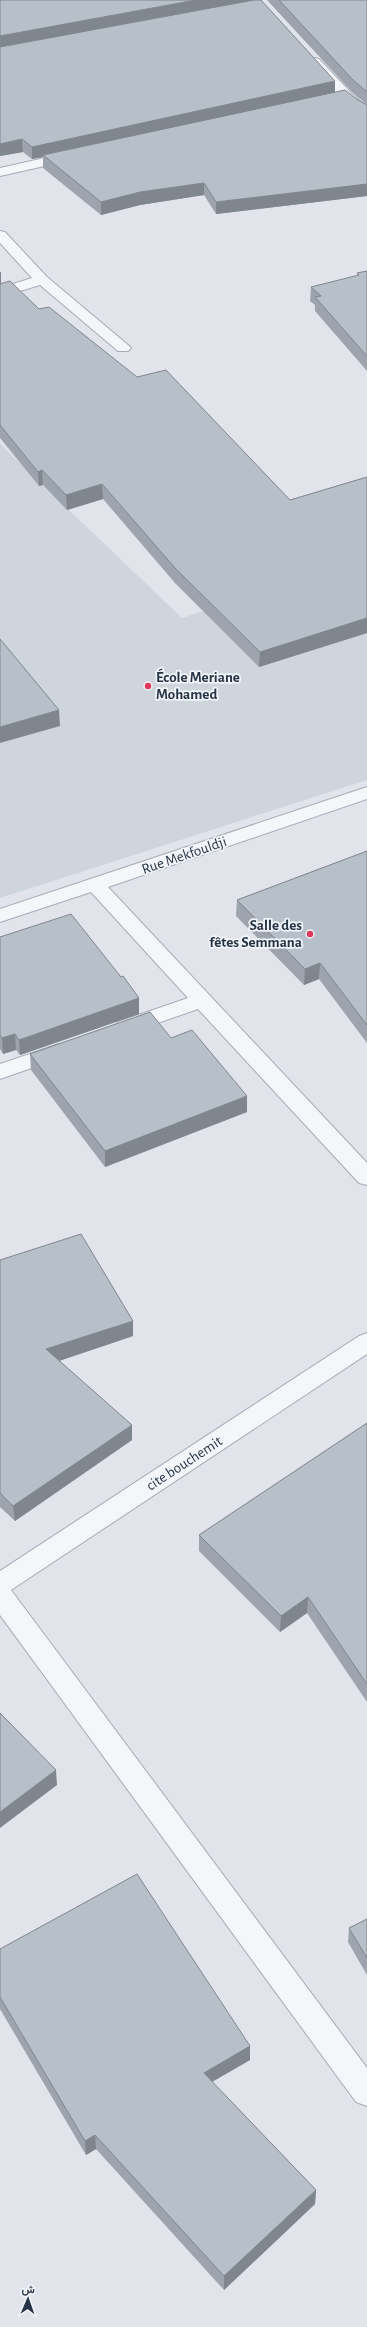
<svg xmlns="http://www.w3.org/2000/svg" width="367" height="2327" viewBox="0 0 367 2327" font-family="'Alegreya Sans',Vazirmatn,sans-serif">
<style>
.built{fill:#ced5dd}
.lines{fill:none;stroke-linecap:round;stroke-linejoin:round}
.minor-casing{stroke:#a5acb6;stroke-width:2}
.tertiary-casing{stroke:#a5acb6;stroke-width:2}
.minor{fill:#f4f6f9;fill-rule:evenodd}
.tertiary{fill:#f4f6f9;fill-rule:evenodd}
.wall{fill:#9da4ad}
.shaded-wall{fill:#80868d}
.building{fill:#b7bfc9;stroke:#80868d}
.poi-dot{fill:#dd395c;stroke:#f1f4f8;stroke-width:1.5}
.labels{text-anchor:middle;stroke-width:3.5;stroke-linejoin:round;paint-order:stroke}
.poi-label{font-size:15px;font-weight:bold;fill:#273445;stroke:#f1f4f8;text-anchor:start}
.street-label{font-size:15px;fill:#273445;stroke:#f1f4f8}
</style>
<rect width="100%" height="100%" fill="#e1e5eb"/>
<path class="built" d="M0,444L182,618L367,557V780L0,898Z"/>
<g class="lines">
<g class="minor-casing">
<path id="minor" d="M71,152L76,153L78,156L76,159L0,176V168Z
M0,231L5,232L47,277L128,345L131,348L128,351H118L40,285L0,297V288L32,278L0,243Z
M367,787V799L108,887L367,1163V1185L359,1183L198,1009L132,1032L125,1034L118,1032L115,1027L118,1022L188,998L91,892L0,922V909Z
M59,1044L66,1046L70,1051L66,1056L0,1079V1064Z
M367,1333V1354L11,1590L367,2068V2106L356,2102L0,1615V1571L359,1336Z"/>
</g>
<g class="tertiary-casing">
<path id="tertiary" d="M315,58L319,59L351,93L367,107V117C348,112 324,79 311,65L309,62Z"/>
</g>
<use href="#minor" class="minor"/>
<use href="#tertiary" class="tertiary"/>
</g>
<path class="wall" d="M0,0H253L335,81V92L366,104L352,92L267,0H367V196L216,214L204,195L140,205L101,215L43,168V157L32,159L23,152L0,156Z
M367,271V371L315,311V305L310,301L311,287L357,276V273Z
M0,272L1,284L39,309L290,500L367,477V633L259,667L175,583L103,499L67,510L43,485L39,486L0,438Z
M367,851V1043L319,979L304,985L236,916L237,900Z
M0,937L139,1014L20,1055L16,1050L3,1054L0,1049Z
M171,1038L247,1112L105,1167L31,1070L30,1054Z
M0,1260L133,1336L59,1361L132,1440L15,1521L0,1507Z
M367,1423V1702L307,1613L280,1632L199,1551V1535Z
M367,1919V1975L348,1942L349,1928Z
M0,1949L250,2046V2060L212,2082L316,2190L315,2204L224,2290L96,2149L86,2155L0,2009Z"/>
<path class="shaded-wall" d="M196,0H253L252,1L0,48V36Z
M335,81V93L43,155V157L32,159V147Z
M22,139L23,152L0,156V144Z
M204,183V195L140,205L101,215V202L140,192Z
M367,184V196L216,214V202Z
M0,272H1V286L0,287Z
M42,470L43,485L39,486L38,472Z
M102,484L103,499L67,510L66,495Z
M367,618V633L259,667L260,652Z
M59,710L60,726L0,743V727Z
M320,963L319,979L304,985L305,969Z
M139,998V1014L20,1055L19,1040Z
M15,1034L16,1050L3,1054L2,1038Z
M247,1096V1112L105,1167V1151Z
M133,1321V1336L47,1365L46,1349Z
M132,1425V1440L15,1521L13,1506Z
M308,1597L307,1613L280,1632L281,1616Z
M56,1770L57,1785L0,1828V1812Z
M250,2046V2060L203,2087L204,2073Z
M95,2135L96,2149L86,2155L85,2141Z
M316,2190L315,2204L224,2290V2276Z"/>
<path class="building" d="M0,0H196L0,36Z
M254,0H261L335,81L32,147L22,139L0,144V47Z
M279,0H367V92L353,80Z
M345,90L358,100L367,105V184L216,202L204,183L140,192L101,202L43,155Z
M367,271V356L315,297L321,296L311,287L359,275L357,273Z
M10,281L39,309L49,307L137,377L166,370L290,500L367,477V618L260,652L175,568L102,484L66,495L42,470L38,472L0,425V284Z
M0,639L59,710L0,727Z
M367,851V1025L320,963L305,969L237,900Z
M71,914L121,977L123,976L139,998L19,1040L15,1034L2,1038L0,1035V937Z
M150,1012L171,1038L192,1030L247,1096L105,1151L30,1054Z
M81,1234L133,1321L46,1349L132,1425L13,1506L0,1493V1260Z
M367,1423V1684L308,1597L281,1616L199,1535Z
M0,1713L56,1770L0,1812Z
M137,1874L250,2046L204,2073L316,2190L224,2276L95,2135L85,2141L0,1997V1949Z
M367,1919V1958L349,1928Z"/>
<g class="poi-dot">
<circle cx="148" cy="686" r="4"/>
<circle cx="310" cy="934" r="4"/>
</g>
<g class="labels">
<g class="poi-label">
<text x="156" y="682">École Meriane<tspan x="156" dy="17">Mohamed</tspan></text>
<text x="302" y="930" text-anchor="end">Salle des<tspan x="302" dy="17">fêtes Semmana</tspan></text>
</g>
<g class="street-label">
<text transform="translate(184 855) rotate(-19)" y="5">Rue Mekfouldji</text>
<text transform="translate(184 1463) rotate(-33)" y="5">cite bouchemit</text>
</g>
</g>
<g transform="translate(28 2299) rotate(2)" stroke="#f1f4f8" stroke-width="3" paint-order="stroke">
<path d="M0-3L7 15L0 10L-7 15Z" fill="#273445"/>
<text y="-6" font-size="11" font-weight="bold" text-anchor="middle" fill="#273445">ش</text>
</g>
</svg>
